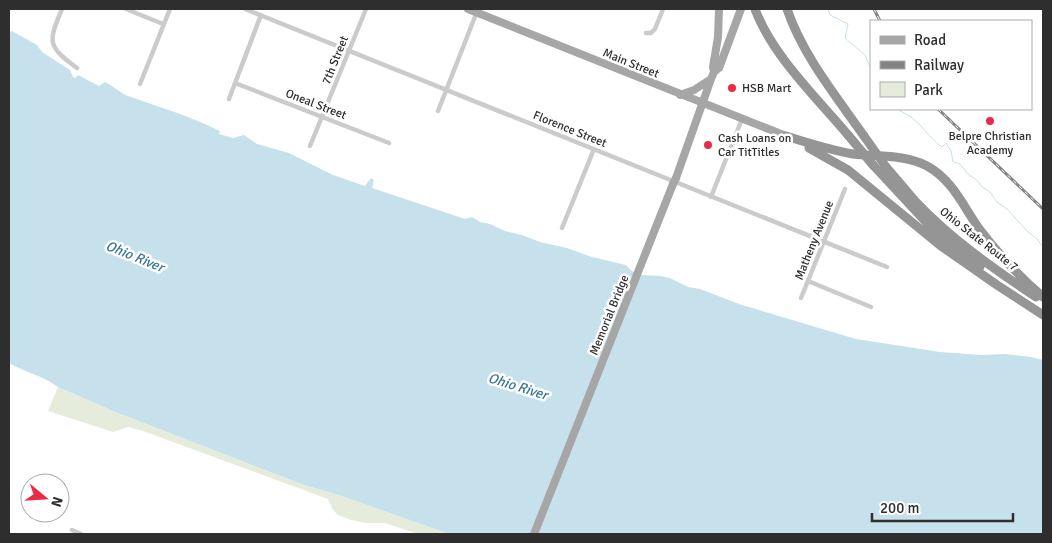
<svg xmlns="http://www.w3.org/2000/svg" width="1052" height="543" viewBox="0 0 1052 543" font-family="Signika,sans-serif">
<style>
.green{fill:#e5ecdb}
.water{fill:#c6e0ec}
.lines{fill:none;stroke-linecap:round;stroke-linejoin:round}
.stream{stroke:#c6e0ec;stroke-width:1}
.street{stroke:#cbcbcb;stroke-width:4.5}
.primary{stroke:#a6a6a6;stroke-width:8}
.highway{stroke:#959595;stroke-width:9}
.rail-casing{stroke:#838383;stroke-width:3}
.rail{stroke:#fff;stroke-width:1;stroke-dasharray:4;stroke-linecap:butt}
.primary-bridge{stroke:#a6a6a6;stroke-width:8}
.highway-bridge{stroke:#959595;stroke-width:9}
.poi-dot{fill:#ea2b46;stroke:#fff;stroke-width:2}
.labels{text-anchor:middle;stroke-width:5;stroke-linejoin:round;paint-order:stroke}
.street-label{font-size:12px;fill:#2e2e2e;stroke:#fff}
.poi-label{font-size:12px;fill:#2e2e2e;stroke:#fff;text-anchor:start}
.water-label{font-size:14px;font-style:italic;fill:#3a7692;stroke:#fff}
</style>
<rect width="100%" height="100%" fill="#fff"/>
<path class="green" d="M58,387L113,411L304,485L339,495L449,534H418L385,523H366L351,520L338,515L333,510L328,499L143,431L128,427L113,432L48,411Z"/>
<path class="water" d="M12,31L37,45L42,52L70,70L73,77L75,78L78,75L99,86L105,82C113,86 119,92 128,96C159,107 190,116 220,131L219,134L233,138L244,135L257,144L289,153L333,175L365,186L371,178L374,180L372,188L465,219L472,217L480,222L490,224L505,231L522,235L540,242L567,248L592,257L626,265L632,271L642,275L660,276L670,278L688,287L700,289L739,304L856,339L940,352L982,355L1005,354L1031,357L1043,360V534H449L339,495L304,485L113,411L58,387C44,376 24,372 9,363V33Z"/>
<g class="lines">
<path class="stream" d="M828,9L830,15L848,24L845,38L865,55L871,69
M898,109C901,112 905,113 908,115C922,124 929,138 942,147L946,143L951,151L953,162L960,164L968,174L978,181L981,186L990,192L997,202L1007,209L1028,232L1037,239L1043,247"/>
<path class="street" d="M62,9C48,42 47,46 77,68
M126,9L163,24
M245,9L887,267
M646,33H651L655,29L663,9
M235,83L389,143
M140,84L170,9
M229,99L261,15
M438,111L478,9
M310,146L366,9
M711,197L742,119
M562,228L594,149
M808,281L871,307
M801,298L845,189
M72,530L81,534"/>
<path class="primary" d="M468,9L786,136
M714,72L713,67L718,37L719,9
M680,95L694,90L711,79
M676,178L711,79L714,72L719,68L741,9
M534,534L673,184"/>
<path class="highway" d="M755,9C772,55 816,97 848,135
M787,9C803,56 836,96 864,136
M786,136C808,143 830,150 853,154C877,157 905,154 927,166C953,180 964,208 980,230C999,255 1020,277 1043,297
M809,148L848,170L941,246L997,285L1043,315
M873,165L926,222L980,267
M886,167C896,178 906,191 916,202C951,239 994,269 1036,297"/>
<g class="rail-casing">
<path id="rail" d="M874,9L880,21
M938,109L1043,209"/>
</g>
<use href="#rail" class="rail"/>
<path class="primary-bridge" d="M673,184L676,178"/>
<path class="highway-bridge" d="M848,135L873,165
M864,136L886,167"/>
</g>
<g class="poi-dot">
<circle cx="732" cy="88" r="5"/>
<circle cx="990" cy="121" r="5"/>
<circle cx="708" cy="145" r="5"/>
</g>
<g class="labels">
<g class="street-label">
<text transform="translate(335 60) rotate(-68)" y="4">7th Street</text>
<text transform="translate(631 63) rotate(22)" y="4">Main Street</text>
<text transform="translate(316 104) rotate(21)" y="4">Oneal Street</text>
<text transform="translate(570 129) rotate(22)" y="4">Florence Street</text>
<text transform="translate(979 239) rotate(38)" y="4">Ohio State Route 7</text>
<text transform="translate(814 240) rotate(-68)" y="4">Matheny Avenue</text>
<text transform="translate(609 315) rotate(-68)" y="4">Memorial Bridge</text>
</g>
<g class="poi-label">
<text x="742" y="92">HSB Mart</text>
<text x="990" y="140" text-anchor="middle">Belpre Christian<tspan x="990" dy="14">Academy</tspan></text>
<text x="718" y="142">Cash Loans on<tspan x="718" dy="14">Car TitTitles</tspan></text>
</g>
<g class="water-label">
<text transform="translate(135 256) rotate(22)" y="5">Ohio River</text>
<text transform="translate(518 386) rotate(17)" y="5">Ohio River</text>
</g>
</g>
<rect width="1052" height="543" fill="none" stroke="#2e2e2e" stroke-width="20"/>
<rect x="870" y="20" width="162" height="90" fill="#ffffff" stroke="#ababab"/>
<rect x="880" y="36" width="25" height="8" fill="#a6a6a6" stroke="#ababab"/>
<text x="914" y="45" font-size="15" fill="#2e2e2e">Road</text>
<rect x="880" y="61" width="25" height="8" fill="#838383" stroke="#ababab"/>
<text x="914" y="70" font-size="15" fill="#2e2e2e">Railway</text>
<rect x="880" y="82" width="25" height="15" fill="#e5ecdb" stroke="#ababab"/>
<text x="914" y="95" font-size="15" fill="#2e2e2e">Park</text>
<g transform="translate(45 498) rotate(108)"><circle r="24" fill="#ffffff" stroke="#ababab"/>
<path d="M0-4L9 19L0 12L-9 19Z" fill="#ea2b46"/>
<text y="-8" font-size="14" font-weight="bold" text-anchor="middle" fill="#2e2e2e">N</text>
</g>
<path d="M872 513v8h141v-8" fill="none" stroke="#2e2e2e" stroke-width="2.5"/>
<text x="880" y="513" font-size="15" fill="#2e2e2e" stroke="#ffffff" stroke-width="4" paint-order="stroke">200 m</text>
</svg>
